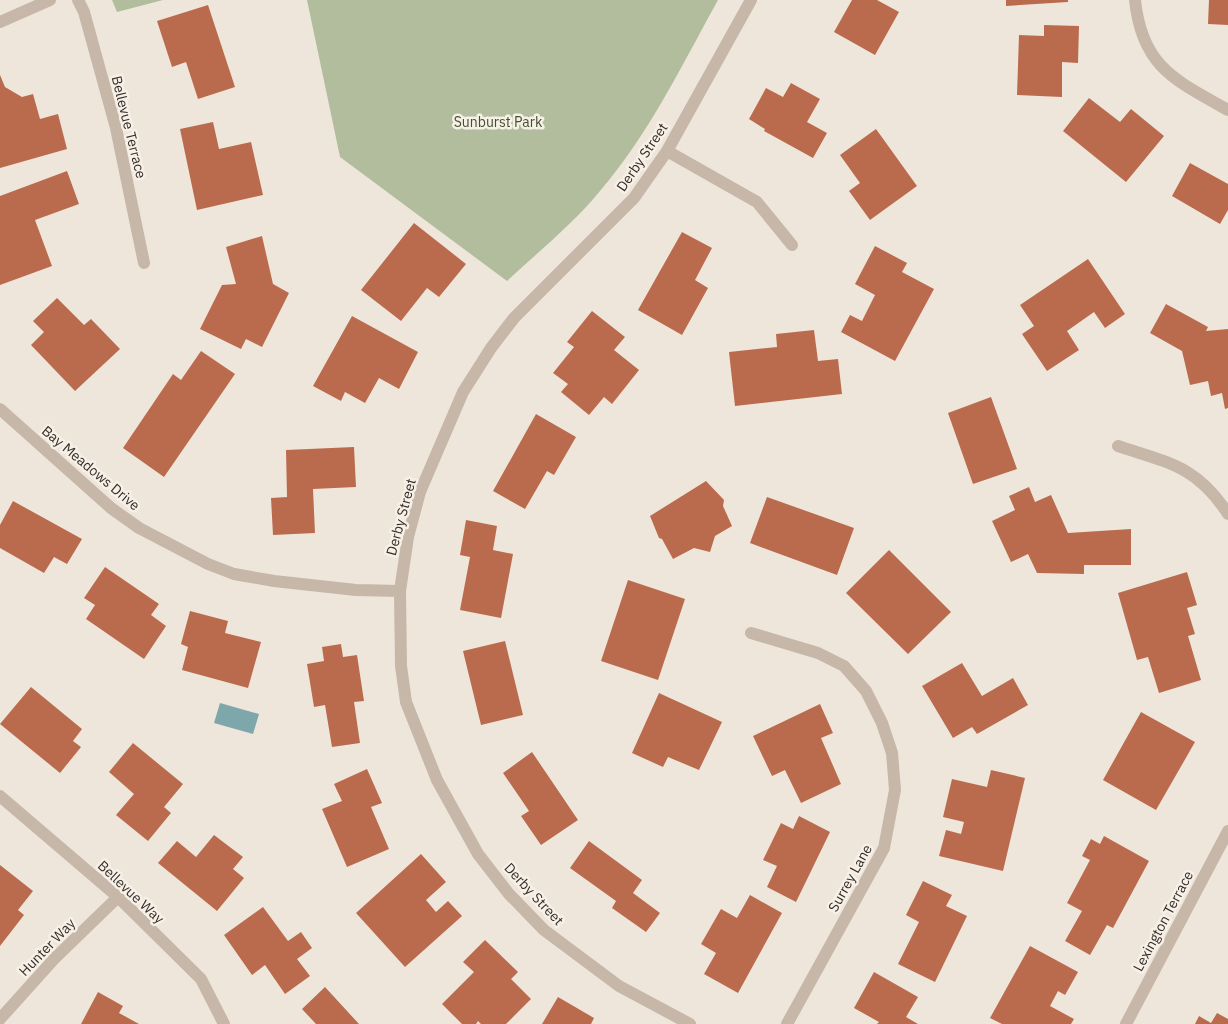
<svg xmlns="http://www.w3.org/2000/svg" width="1228" height="1024" viewBox="0 0 1228 1024" font-family="'IBM Plex Sans',sans-serif">
<style>
.green{fill:#b1bd9d}
.water{fill:#7da7aa}
.building{fill:#bb6b4d}
.lines{fill:none;stroke-linecap:round;stroke-linejoin:round}
.minor{stroke:#c6b7a8;stroke-width:12}
.labels{text-anchor:middle;stroke-width:5;stroke-linejoin:round;paint-order:stroke}
.park-label{font-size:14px;fill:#42502e;stroke:#f7f0e7}
.street-label{font-size:14px;fill:#342c28;stroke:#f7f0e7}
</style>
<rect width="100%" height="100%" fill="#efe6db"/>
<path class="green" d="M112,0H163L117,12Z
M307,0H718C682,65 649,134 600,191C573,224 538,252 507,281L340,157Z"/>
<path class="water" d="M220,703L259,714L253,734L214,723Z"/>
<path class="building" d="M852,0H877L899,12L875,55L834,32Z
M1006,0H1068V2L1006,6Z
M1209,0H1228V25L1208,24Z
M208,5L235,87L198,99L186,62L172,67L157,21Z
M1044,25L1079,26L1078,63L1062,62V97L1017,95L1019,35L1044,36Z
M0,75L5,87L22,97L33,94L40,119L58,114L67,149L0,168Z
M791,83L820,99L807,122L827,133L813,158L764,131L765,129L749,119L766,88L783,97Z
M1089,98L1120,122L1131,109L1164,136L1126,182L1063,131Z
M213,122L219,149L251,142L263,195L197,210L180,129Z
M876,129L917,186L870,220L849,191L860,183L840,155Z
M1190,163L1228,184V210L1220,224L1172,196Z
M67,171L79,204L35,220L52,266L0,285V196Z
M414,223L466,264L439,297L427,288L401,321L361,290Z
M682,232L712,248L695,280L708,288L682,335L638,310Z
M262,236L273,284L289,293L262,347L246,339L241,349L200,329L222,285L236,284L226,247Z
M875,246L907,263L902,272L934,289L895,361L841,332L850,315L862,321L875,295L855,284Z
M1088,259L1125,314L1105,328L1094,312L1067,331L1079,350L1047,371L1022,334L1034,326L1020,305Z
M57,298L84,325L91,319L120,349L75,391L31,345L44,332L33,321Z
M1166,304L1208,327L1206,331L1228,329V408L1225,409L1222,393L1211,396L1208,381L1190,385L1182,351L1150,333Z
M592,311L625,337L614,350L639,370L612,404L604,397L589,415L561,392L568,384L553,373L574,347L567,342Z
M352,316L418,352L399,389L379,378L365,403L345,392L341,401L313,386Z
M814,330L818,361L838,359L842,394L735,406L729,352L777,347L776,334Z
M201,351L235,374L164,477L123,448L173,374L181,380Z
M991,397L1017,469L973,484L948,413Z
M536,414L576,437L554,475L547,471L525,509L493,491Z
M354,447L356,487L313,489L315,533L273,535L271,498L287,497L286,450Z
M706,481L724,500L723,506L732,526L715,536L710,552L694,548L673,559L662,539L659,538L650,516Z
M1029,487L1035,502L1051,495L1068,533L1131,529V565H1084V574L1037,573L1028,554L1011,562L992,521L1015,510L1009,496Z
M767,497L854,528L837,575L750,543Z
M13,501L82,539L67,564L54,557L44,573L0,548V525Z
M466,520L497,526L493,550L513,554L501,618L460,610L470,557L460,555Z
M889,550L951,612L908,654L846,593Z
M105,567L159,604L151,615L166,626L144,659L86,619L95,605L84,598Z
M1187,572L1197,605L1187,608L1195,634L1188,636L1201,680L1159,693L1148,657L1137,660L1118,593Z
M628,580L685,599L658,680L601,661Z
M190,611L228,621L225,633L261,642L248,688L182,670L188,647L181,644Z
M505,641L523,715L481,725L463,651Z
M341,644L343,657L357,655L364,701L354,702L360,743L332,747L325,705L314,707L307,664L324,661L322,647Z
M962,663L982,696L1013,678L1028,705L977,734L972,727L953,738L922,686Z
M31,687L82,729L73,741L81,747L60,773L0,724Z
M659,693L722,722L699,770L668,757L663,767L632,753Z
M820,704L833,733L821,738L841,784L801,803L785,770L772,776L753,736Z
M1141,712L1195,742L1156,810L1103,780Z
M133,743L183,784L164,807L171,813L148,841L116,815L134,794L109,772Z
M532,752L578,820L541,845L521,816L529,811L503,773Z
M367,769L382,803L371,807L389,849L347,867L322,809L342,801L334,784Z
M991,770L1025,778L1003,871L939,856L946,830L961,834L964,822L943,817L952,779L987,787Z
M799,816L830,832L796,902L767,887L777,866L763,860L781,823L793,829Z
M214,835L243,857L233,869L244,878L217,911L158,863L177,841L196,857Z
M1104,836L1149,861L1113,928L1107,925L1090,955L1065,941L1082,911L1067,903L1090,860L1082,856L1091,839L1100,844Z
M589,841L642,880L633,893L660,913L646,932L612,908L616,901L570,868Z
M421,854L446,882L426,900L436,912L448,901L462,916L405,967L356,913Z
M0,865L33,891L18,910L24,915L0,946Z
M923,881L952,895L946,906L967,916L935,982L898,964L919,922L906,915Z
M750,895L782,913L738,993L704,974L716,953L701,944L721,909L737,918Z
M263,907L288,941L301,932L312,948L297,959L310,976L285,994L265,965L252,975L224,935Z
M485,940L518,972L511,979L531,999L506,1024H481L478,1021L476,1024H462L442,1004L474,972L463,962Z
M1030,946L1078,972L1065,995L1058,991L1050,1006L1074,1019L1071,1024H1002L990,1018Z
M874,972L918,997L906,1017L918,1024H877L879,1022L854,1008Z
M325,987L359,1024H316L302,1009Z
M98,992L123,1006L119,1013L139,1024H81Z
M558,997L594,1018L591,1024H542Z
M1217,1013L1228,1019V1024H1195L1199,1016L1211,1023Z"/>
<g class="lines">
<path class="minor" d="M78,0L84,12L116,128L144,263
M1135,0C1142,67 1175,80 1228,110
M0,22L50,0
M667,151L757,202L792,245
M0,409L111,508L139,528L208,564L234,574L274,581L356,590L400,591
M1118,446C1169,463 1197,466 1228,514
M751,633L818,653L844,666L866,691L882,723L892,753L895,790L884,848L787,1024
M0,796L118,897L201,979L224,1024
M0,1019L54,959L118,897
M690,1024L619,986L544,930L509,894L478,854L437,780L406,702L401,666L400,591L408,537L420,492L463,392L491,348L514,318L634,198L667,151L751,0
M1126,1024L1228,831"/>
</g>
<g class="labels">
<g class="park-label">
<text x="498" y="127">Sunburst Park</text>
</g>
<g class="street-label">
<text transform="translate(129 127) rotate(76)" y="5">Bellevue Terrace</text>
<text transform="translate(642 157) rotate(-56)" y="5">Derby Street</text>
<text transform="translate(91 468) rotate(40)" y="5">Bay Meadows Drive</text>
<text transform="translate(401 517) rotate(-75)" y="5">Derby Street</text>
<text transform="translate(850 878) rotate(-61)" y="5">Surrey Lane</text>
<text transform="translate(131 892) rotate(43)" y="5">Bellevue Way</text>
<text transform="translate(534 894) rotate(47)" y="5">Derby Street</text>
<text transform="translate(1163 921) rotate(-62)" y="5">Lexington Terrace</text>
<text transform="translate(47 947) rotate(-46)" y="5">Hunter Way</text>
</g>
</g>
</svg>
